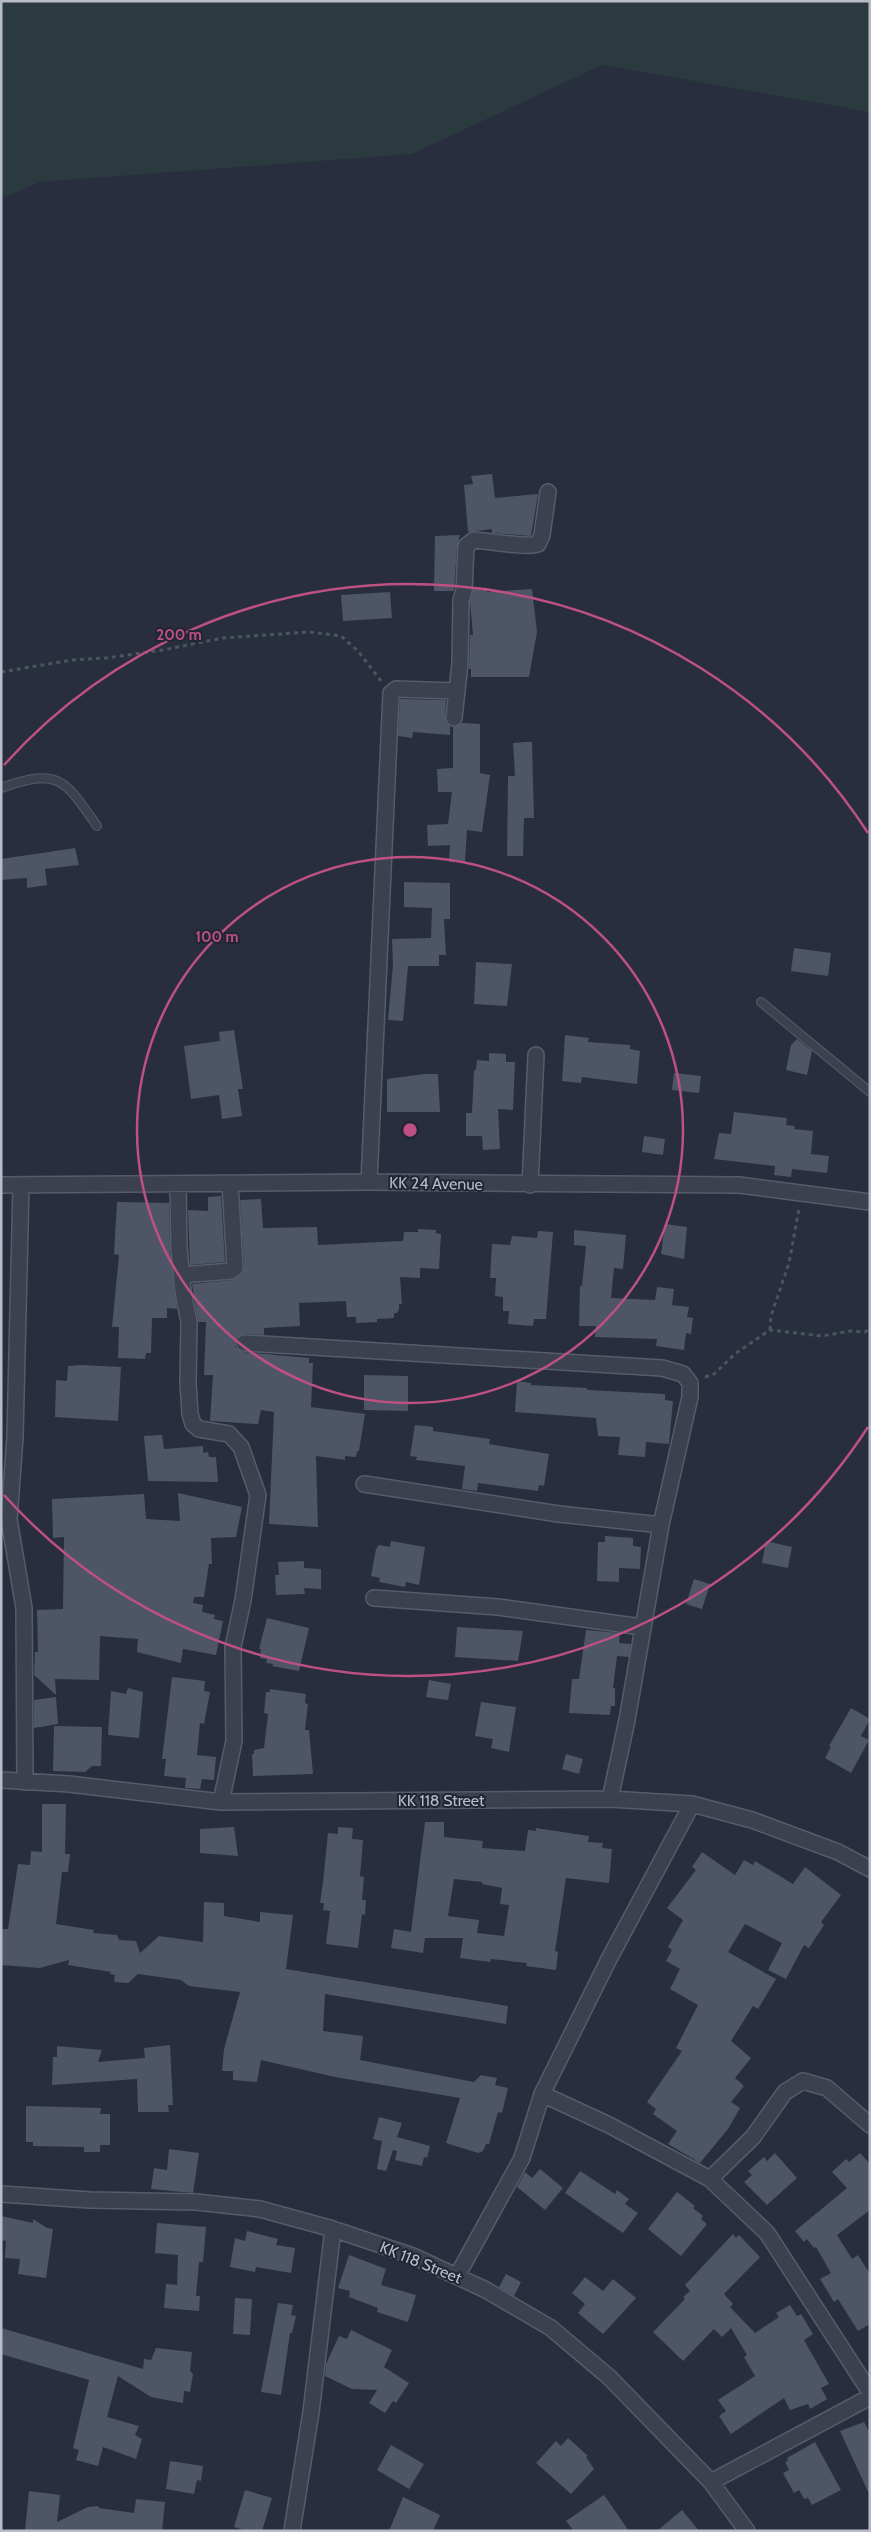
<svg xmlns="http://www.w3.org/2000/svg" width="871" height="2532" viewBox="0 0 871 2532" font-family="Cabin,sans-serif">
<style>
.green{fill:#2a3a3f}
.building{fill:#4e5566;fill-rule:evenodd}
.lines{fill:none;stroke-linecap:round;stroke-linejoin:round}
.lane-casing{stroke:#565c69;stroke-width:10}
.street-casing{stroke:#565c69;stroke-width:18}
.path{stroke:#48575c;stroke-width:3;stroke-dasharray:4 4;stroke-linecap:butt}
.lane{stroke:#3b414e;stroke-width:8}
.street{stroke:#3b414e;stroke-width:15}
.ring{fill:none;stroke:#be5182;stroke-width:2.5}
.labels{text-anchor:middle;stroke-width:4;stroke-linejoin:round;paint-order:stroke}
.street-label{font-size:16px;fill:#b8bcc9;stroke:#202633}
.centre{fill:#be5182;stroke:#202633;stroke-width:2.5}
.ring-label{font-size:15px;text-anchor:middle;font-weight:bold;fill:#be5182;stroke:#202633;stroke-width:4;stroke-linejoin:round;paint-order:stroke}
</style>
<rect width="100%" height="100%" fill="#282e3e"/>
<path class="green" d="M1,1H870V112L602,65L412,154L40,182L1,199Z"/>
<path class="building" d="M492,474L495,498L538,494L531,536L492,533V529L468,532L464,485L473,484L471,476Z
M460,535L457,546L454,591H434L435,536Z
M487,588V592L532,589L537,632L529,677H471V669H469L470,635H473L470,601L473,589Z
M390,592L392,618L343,621L341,595Z
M400,699L446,700L445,717L450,726V735L413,732L412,738L398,736Z
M462,723L480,724V773L490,775L482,832L467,830L465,862H449L450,845L428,846L427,825L448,824L452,792H438L437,769L453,768V727Z
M525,742H532L534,818H524L523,856H507L508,776H515L513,743Z
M75,848L79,865L45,869L47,885L27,888V878L1,880V859Z
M404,882L450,883V919H444L446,955H439V966H408L403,1021L388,1020L393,965L392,939L431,938L432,908L404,907Z
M794,948L831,953L828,976L791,971Z
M476,962L512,964L507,1006L474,1004Z
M234,1030L243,1089H238L242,1116L222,1119L219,1095L191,1099L184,1046L220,1041L219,1032Z
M565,1035L589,1038L588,1042L630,1045V1049L640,1051L637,1084L582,1077L581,1083L562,1081Z
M797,1039L812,1051L807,1075L786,1070L791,1045Z
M489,1053L506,1054V1062H515L513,1110L498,1109L500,1149L483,1150L482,1136H466V1113H472L474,1070H476L477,1060L489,1061Z
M674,1073L701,1076L699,1093L672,1090Z
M424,1074H438L440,1112H387V1079Z
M734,1112L787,1118L786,1125L795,1126L794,1129L813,1131L811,1154L829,1156L827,1173L792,1169L791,1177L774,1175L775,1166L714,1159L719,1133L731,1134Z
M644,1136L665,1139L663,1155L642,1152Z
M221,1196L225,1262L190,1265L188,1210L208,1211V1197Z
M261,1199L263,1228L317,1227L318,1245L403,1241L404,1232H418V1229L436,1230V1233L441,1234L439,1269L420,1268V1278L400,1277L402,1304H399V1309L397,1313H394V1318L377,1319V1322L356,1323V1317H347L346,1301L299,1303L300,1326L264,1328V1335L244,1334L236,1338L235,1347L243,1352L309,1358V1363H313L311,1407L365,1414L359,1451H357L356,1457L345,1456V1460L316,1456L318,1527L269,1524L274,1412L261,1410L258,1424L210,1421L213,1375H204L206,1322H198L192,1284L232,1280L241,1275L244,1267L240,1200Z
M117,1202L169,1203L170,1248L177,1309L167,1308V1318H152L151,1353H146L145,1359L118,1358L119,1327H112L119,1255L114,1254Z
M665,1224L687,1227L684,1259L661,1254Z
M574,1230L626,1235L623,1269L614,1268L611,1298L655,1300L657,1287L674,1289L672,1305L689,1307L687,1317L693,1318L691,1334L686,1333L684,1350L656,1346L657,1339L595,1337L596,1326H579L580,1286H582L586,1246L574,1245Z
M538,1231L553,1232L546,1319H534L533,1326L508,1324L509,1311H503V1297L495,1296L496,1278H490L492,1244L510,1245L512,1236L537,1238Z
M82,1365L121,1367L118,1421L55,1417L56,1380L67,1381L68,1366Z
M364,1375L408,1376V1411L364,1410Z
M517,1381L531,1383V1385L587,1388V1390L665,1394V1400L673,1401L669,1444L646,1442L645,1457L618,1455L620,1437L598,1436L596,1418L515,1412Z
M415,1425L433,1427V1431L490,1439L489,1444L549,1454L544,1486L539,1485L538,1491L478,1483L477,1491L462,1489L465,1466L416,1460L417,1457L410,1456Z
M162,1435L164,1449L203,1446V1453L208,1452L209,1457H216L218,1482L148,1481L144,1436Z
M178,1493L242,1507L236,1537L211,1538L212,1564H209L204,1597H194L193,1603L203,1605L202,1612L215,1615L214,1619L223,1621L216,1655L183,1649L181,1663L137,1652L138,1639L100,1636L99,1680L55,1679L56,1695L34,1675L35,1652H38L37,1610L63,1609L64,1537L53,1538L52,1499L144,1494L146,1519L180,1521Z
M605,1536L633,1538V1546L641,1547L640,1569L619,1568V1582L597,1581L598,1542H605Z
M391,1541L425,1547L419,1585L406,1582L405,1587L379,1582L380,1578L371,1576L376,1549L379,1545L390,1547Z
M766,1541L792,1547L788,1568L762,1563Z
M304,1561V1568L321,1569V1589L304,1588L305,1594L276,1595L275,1575H279L278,1562Z
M694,1579L710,1584L702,1609L686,1604Z
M267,1618L309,1628L299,1671L272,1666L273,1664L266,1663L267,1659L260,1658L261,1649H259Z
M457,1627L523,1631L518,1661L455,1657Z
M586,1630L620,1633L619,1643L631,1644L629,1657L617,1656L613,1688H615V1706H611L610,1715L569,1713L572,1679H579Z
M172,1677L205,1681L204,1691L210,1692L204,1724L200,1723L197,1755L216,1757L214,1780L202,1779L200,1789L185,1788L186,1778L164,1776L166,1759H162Z
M429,1680L451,1684L448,1700L426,1697Z
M128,1688L143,1692L139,1738L108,1735L111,1691L126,1694Z
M270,1689L306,1694L305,1703L308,1704L305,1730H309L313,1774L253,1776L252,1754H254V1750L264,1748L268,1714L264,1713L266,1692H270Z
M56,1697L58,1724L34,1728V1700Z
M481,1702L516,1707L509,1752L491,1748L493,1739L475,1736Z
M851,1708L870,1719L861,1736L869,1740L851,1773L825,1758L831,1747L829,1746Z
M54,1726L102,1727L101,1766H92L85,1772L53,1771Z
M566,1754L583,1759L579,1774L562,1769Z
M42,1804H66L65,1854H70L68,1872H62L56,1924L94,1930L93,1933L117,1935L119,1940L136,1941L140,1953L159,1936L203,1942L204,1902L224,1903V1916L260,1922V1912L293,1915L286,1969L508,2006L506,2024L325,1994L323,2031L363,2036L360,2060L474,2082L481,2075L497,2078L495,2085L508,2088L502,2113L498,2112L489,2144H486L483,2151L478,2153L446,2143L460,2098L335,2077L261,2060L257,2082L233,2080V2071H222L224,2049L240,1992L189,1986L181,1980L138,1974L128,1983L114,1982L115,1975L110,1974L111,1972L68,1965L69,1960L40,1968L1,1965V1929H8L18,1864L30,1865L31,1851L42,1852Z
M425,1822H444V1837L483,1841L482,1848L525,1851L528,1830L536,1831V1828L589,1836L588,1842L603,1843L602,1848L612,1849L609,1883L566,1878L555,1951L558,1952L556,1970L526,1966L527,1963L491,1959L490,1962L460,1958L463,1938H425L423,1953L391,1948L394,1929L411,1932ZM454,1879L482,1882V1884L502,1888L500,1904L509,1905L504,1936L477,1933L479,1920L448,1916Z
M234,1827L238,1856L200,1853V1829Z
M338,1827L353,1828L352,1839L363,1840L360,1876L364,1877L362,1900H366L365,1915L362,1914L358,1948L326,1944L330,1911L323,1910L324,1903H320L323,1882L328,1833L338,1834Z
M702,1852L735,1875L744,1860L753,1865L755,1861L793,1884L805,1867L841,1895L821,1922L824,1925L809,1948L804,1945L786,1979L768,1970L782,1943L745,1924L728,1952L776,1979L758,2009L753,2006L731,2041L751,2058L735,2078L744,2086L731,2102L740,2108L728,2129L700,2163L668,2144L677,2131L653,2114L656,2109L647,2102L682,2051L676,2048L698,2005L670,1989L680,1969L666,1961L672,1950L668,1947L683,1920L667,1908L696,1870L692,1867Z
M170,2045L173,2105H168L169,2112H138L137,2079L52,2085L53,2057H57V2046L102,2050L98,2062L145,2058L144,2048Z
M26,2106L101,2108L100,2114H110V2145H100V2152H84V2147L33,2146V2142H26Z
M379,2117L402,2123L397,2137L430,2146L427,2158L424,2157L422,2166L395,2160L397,2151L393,2150L386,2171L377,2169L382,2141L373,2139Z
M169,2149L199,2153L193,2193L151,2189L154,2168L167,2170Z
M775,2153L797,2178L767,2205L744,2182L752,2175L748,2171L764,2157L767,2161Z
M860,2153L870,2164V2210L837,2235L852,2259L858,2255L870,2274V2324L858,2331L838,2299L834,2302L820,2279L831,2273L816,2247L814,2248L807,2239L804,2242L795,2231L847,2188L832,2172L846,2159L849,2162Z
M540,2169L563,2188L545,2210L517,2187L525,2172L532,2178Z
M580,2171L615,2194L617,2190L629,2199L625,2204L638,2213L623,2233L565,2193Z
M677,2192L695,2206L693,2208L703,2216L701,2219L707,2224L681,2256L648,2229Z
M1,2216L33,2223V2219L47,2228L53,2229L46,2278L18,2274L20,2259L5,2258L6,2241L1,2240Z
M157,2223L206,2227L203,2262H199L196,2296H200L199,2311L164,2308L166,2284L177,2285L178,2255L155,2253Z
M247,2231L278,2239L276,2245L295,2248L291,2273L256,2267L255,2272L230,2267L235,2238L245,2241Z
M733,2234L736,2238L739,2235L760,2257L724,2294L733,2304L730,2307L755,2333L779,2317L776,2313L790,2305L797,2316L801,2314L813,2334L804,2340L829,2384L821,2388L827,2399L810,2409L808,2404L790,2410L784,2398L731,2434L719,2416L726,2411L718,2400L755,2376L744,2357L747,2355L731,2328L722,2337L714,2329L683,2361L653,2332L685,2299L683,2297L690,2291L685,2285Z
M349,2255L386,2269L381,2285L416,2295L408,2322L377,2312L378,2308L349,2297L350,2291L338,2288Z
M506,2274L521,2282L514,2296L499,2287Z
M585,2277L603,2291L613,2279L636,2298L603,2334L578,2313L585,2304L572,2293Z
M235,2298L252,2299L250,2335L233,2334Z
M278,2303L293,2305L291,2315L296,2316L292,2333H290L281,2395L261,2392Z
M1,2328L143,2369L144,2359L151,2360L156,2348L192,2352L190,2371L193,2374L190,2392L184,2391L183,2403L151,2397L118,2376L107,2417L139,2426L135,2435L142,2439L136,2459L103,2447L98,2466L76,2460L79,2450L73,2448L89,2380L1,2354Z
M351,2330L392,2350L384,2367L409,2383L396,2403L393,2401L385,2413L369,2403L377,2390L352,2389L325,2376L326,2364L339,2336L347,2339Z
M864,2422L870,2433V2496L840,2431Z
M568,2438L588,2456L586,2457L594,2469L571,2494L536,2463L556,2441L561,2446Z
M815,2442L841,2490L812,2505L808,2498L804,2499L799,2490L794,2493L783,2473L789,2470L785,2462L788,2461L787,2458Z
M391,2445L424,2464L409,2489L377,2470Z
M170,2461L203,2466L201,2481L197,2480L194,2494L166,2489Z
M245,2490L272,2498L262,2531H247L234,2527Z
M29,2491L60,2495L57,2522L88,2507L99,2506V2508L134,2513L136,2499L165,2502L162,2531H25Z
M604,2495L629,2531H574L566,2521Z
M403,2497L440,2515L433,2531H389Z
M682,2510L699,2531H657Z"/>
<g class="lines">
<g class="lane-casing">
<path id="lane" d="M1,788C59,767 65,780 97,826
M761,1002L870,1092"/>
</g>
<g class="street-casing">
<path id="street" d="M454,718L460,663L461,600L464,590L466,546L474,540C490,541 526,548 538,544L542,535L548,492
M369,1182L391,693L396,689L457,691
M178,1184L179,1247L183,1291L189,1322L188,1383L190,1414L193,1424L199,1429L229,1434L241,1447L258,1495L243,1600L233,1647L234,1741L221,1802
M1,1185L369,1182L739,1185L870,1202
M530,1185L536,1055
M21,1186L15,1437L9,1519L24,1608L25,1782
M182,1275L231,1271L235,1268L230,1184
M244,1343L662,1368L683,1374L690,1383V1397L661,1525L627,1720L610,1799
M364,1484L559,1514L661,1525
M374,1598L498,1607L642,1627
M1,1780L69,1784L221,1802L610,1799L692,1804L752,1820L838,1852L870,1869
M542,2094L609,2125L710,2179L767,2233L870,2392
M710,2179L753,2137L785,2092L803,2081L827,2088L870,2125
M1,2194L90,2200L196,2202L260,2209L333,2229L413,2256L486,2290L551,2328L609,2377L711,2482L747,2531
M457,2276L522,2158L542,2094L609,1959L692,1804
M711,2482L870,2397
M292,2531L311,2412L333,2229"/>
</g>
<path class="path" d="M1,672L72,660L106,658L163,650L223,638L309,632L341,636L358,651L381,681
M770,1330L771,1316L789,1263L799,1209
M705,1377L714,1374L736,1353L770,1330L822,1336L851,1331L865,1332L870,1328"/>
<use href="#lane" class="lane"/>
<use href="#street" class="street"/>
</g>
<g class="ring">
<circle cx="410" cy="1130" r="273"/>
<path d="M868 1427A546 546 0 0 1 4 1495M4 765A546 546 0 0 1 868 833"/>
</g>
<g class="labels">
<g class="street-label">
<text transform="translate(436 1183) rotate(1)" y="6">KK 24 Avenue</text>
<text x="441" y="1806">KK 118 Street</text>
<text transform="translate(421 2262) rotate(22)" y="6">KK 118 Street</text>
</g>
</g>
<circle cx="410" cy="1130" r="8" class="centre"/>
<g class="ring-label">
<text x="179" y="640">200 m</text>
<text x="217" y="942">100 m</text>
</g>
<rect width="871" height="2532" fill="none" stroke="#b8bcc9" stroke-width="5"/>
</svg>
